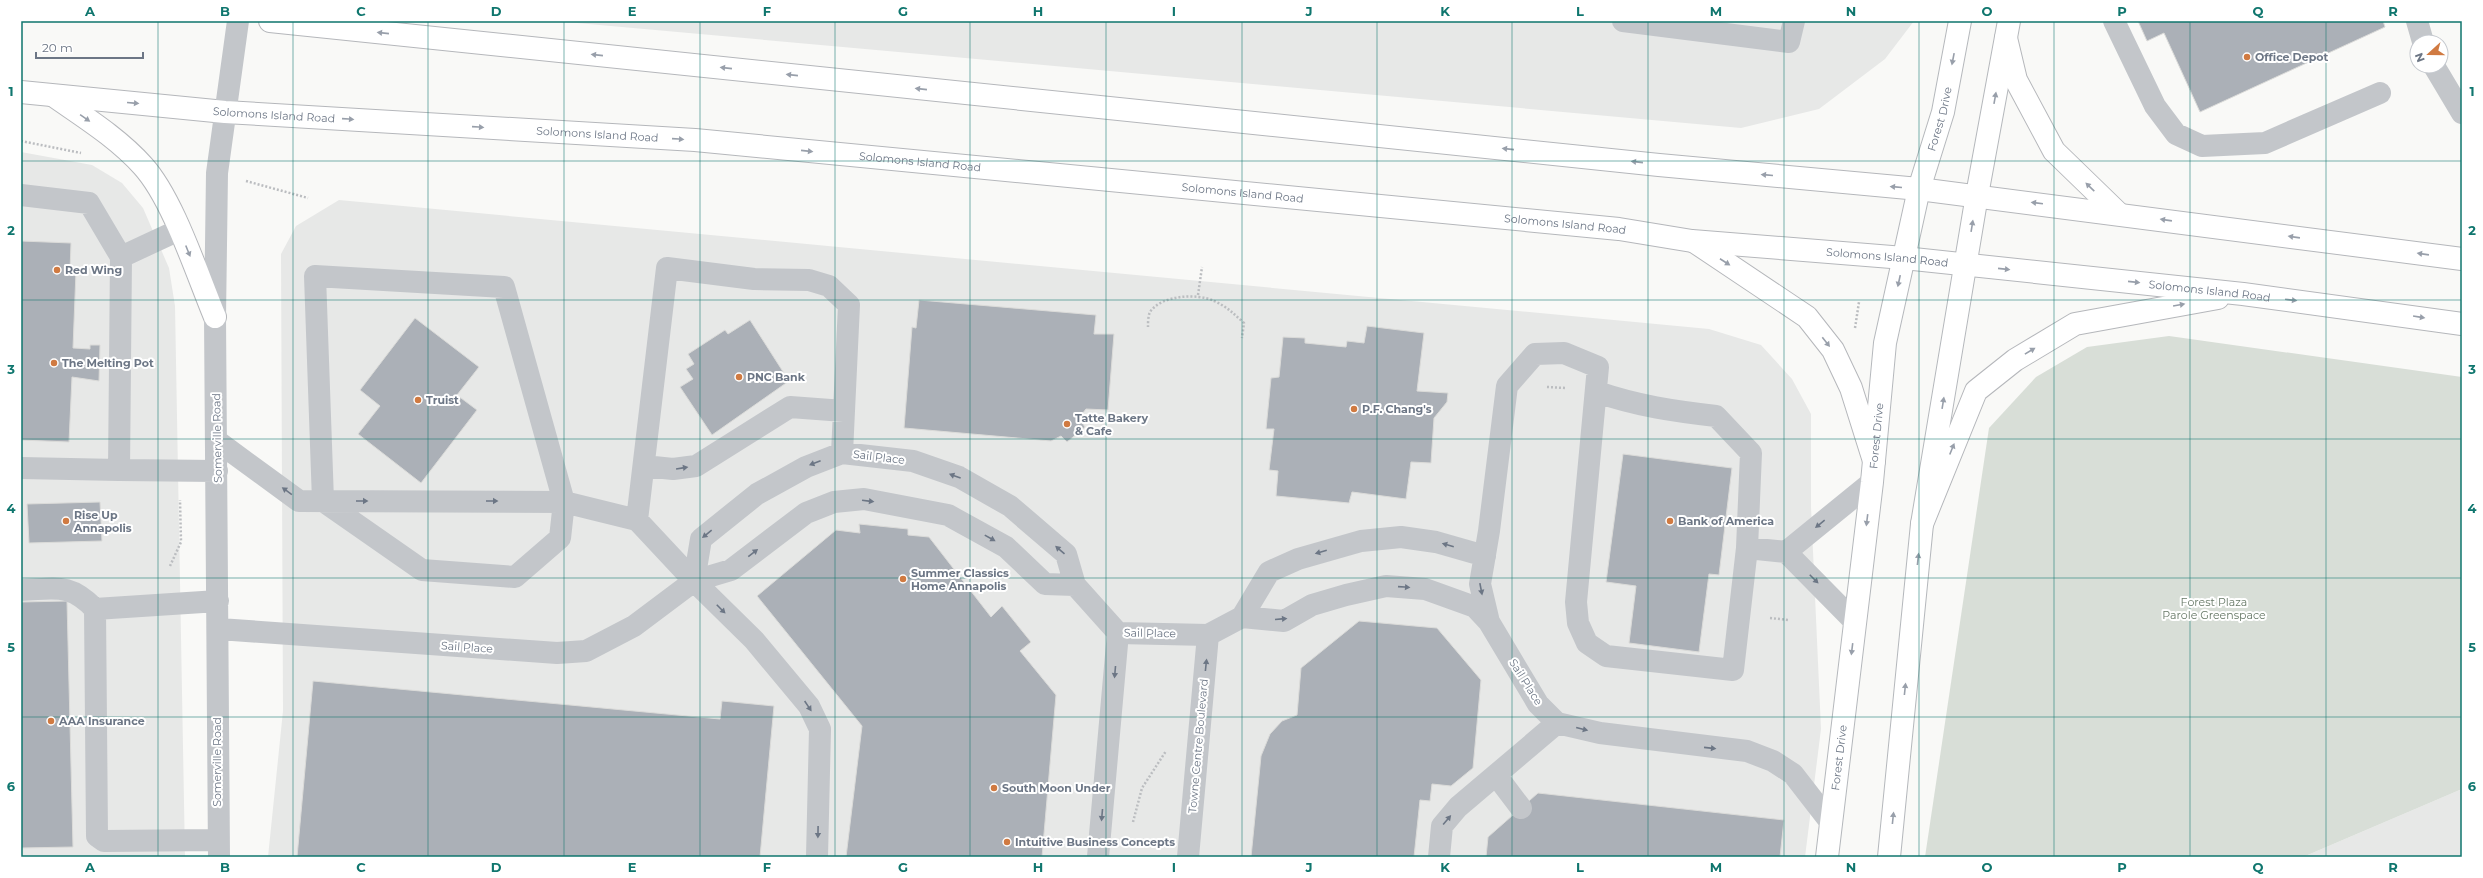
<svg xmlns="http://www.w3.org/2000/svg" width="2483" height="878" viewBox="0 0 2483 878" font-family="Montserrat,sans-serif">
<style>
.built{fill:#e7e8e7}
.green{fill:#d8ded7}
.building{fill:#abb0b7;stroke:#dbdbd9}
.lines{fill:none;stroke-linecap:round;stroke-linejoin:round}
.major-casing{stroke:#b5b8bc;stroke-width:24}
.highway-casing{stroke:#b5b7bb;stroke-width:24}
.path{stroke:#bbbdc0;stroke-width:2.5;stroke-dasharray:2 2;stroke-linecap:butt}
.minor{stroke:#c3c6ca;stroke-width:22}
.major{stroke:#fff;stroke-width:22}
.highway{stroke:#fff;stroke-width:22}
.oneway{fill:#989faa}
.oneway2{fill:#6c7685}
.grid{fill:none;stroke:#0f766e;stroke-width:1;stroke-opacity:0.55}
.poi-dot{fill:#d07a41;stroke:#fff;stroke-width:1.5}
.labels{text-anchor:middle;stroke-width:4;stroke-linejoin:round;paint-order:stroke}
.poi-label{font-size:11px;font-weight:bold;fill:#6c7685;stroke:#fff;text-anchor:start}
.street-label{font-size:11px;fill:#6c7685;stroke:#fff}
.park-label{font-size:11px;fill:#667866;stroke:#fff}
.neatline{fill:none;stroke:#0f766e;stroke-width:1.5}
.grid-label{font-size:13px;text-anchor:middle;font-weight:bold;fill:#0f766e}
</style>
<rect width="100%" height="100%" fill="#f9f9f7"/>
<path class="built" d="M555,21H1914L1885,59L1819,109L1741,128Z
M21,152L92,165L122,183L143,208L169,268L175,306L185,857H21Z
M339,200L1709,329L1761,345L1792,379L1811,414V507L1821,729L1805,857H268L283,711L281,254L296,226Z
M2462,789V857H2303Z"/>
<path class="green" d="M2169,336L2462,377V789L2303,857H1925L1989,428L2036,377L2087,347Z"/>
<path class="building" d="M2138,21H2383L2385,27L2200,112L2164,33L2147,41Z
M21,241L71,243L70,271H76L73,348L90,349V345H100L99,381L72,377L69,442L21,440Z
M919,300L1096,315L1094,334H1114L1108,410L1086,409L1079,418L1085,427L1067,442L1061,436L1051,441L904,428L912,327L916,328Z
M415,318L479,367L457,395L477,410L421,483L358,434L380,406L360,390Z
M750,320L789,381L712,435L680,387L693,379L686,369L694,364L688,354L725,330L728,334Z
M1367,326L1424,333L1417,391L1448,393L1447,402L1434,418L1431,463L1411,462L1406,499L1352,492L1349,503L1276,496L1278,471L1269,470L1274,429H1266L1271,378L1279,377L1283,337L1305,338V343L1346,347L1347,341L1364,343Z
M1623,454L1732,468L1719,575L1709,574L1699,652L1629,643L1636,586L1606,582Z
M100,502L102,541L29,543L27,504Z
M859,524L908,529V535L929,537L991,617L1002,606L1031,642L1020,651L1056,695L1042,857H846L862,726L757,596L836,530L860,533Z
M67,601L73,847L21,848V602Z
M1359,621L1437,628L1481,680L1473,768L1451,786L1432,784L1430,801L1420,800L1414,857H1251L1261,756L1270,734L1282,721L1297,715L1301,668Z
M313,681L720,719L722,701L774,706L760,857H297Z
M1538,793L1784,820L1780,857H1486L1488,837Z"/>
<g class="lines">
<g class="major-casing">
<g id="major">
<path id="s1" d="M1827,857L1872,482L1885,343L1919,189L1943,112L1960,21"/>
<path d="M1889,857L1922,524L1977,195L2009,21"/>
</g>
</g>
<g class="highway-casing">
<g id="highway">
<path d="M270,21L1659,165L1919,189L2462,259"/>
<path d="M2006,38L2016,80L2054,151L2119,214"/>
<path id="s2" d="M21,92L225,112L695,140L1619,229L1692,241L1904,258L2243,294L2462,324"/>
<path d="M54,96C84,117 118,138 143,166C173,199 197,274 215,317"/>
<path d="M1695,242L1807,317L1833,350L1851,388L1874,461"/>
<path d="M1922,524L1976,391L2015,360L2075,324L2218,298"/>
</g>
</g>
<path class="path" d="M21,141L81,153
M246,181L308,198
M1198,295L1202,267
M1148,327C1148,323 1148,316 1150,312C1161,295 1198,293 1214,301C1226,306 1234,314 1244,323L1242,338
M1855,328L1859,302
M1547,387L1566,388
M170,566L181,542L180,500
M1770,618L1789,620
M1133,822L1142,788L1166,751"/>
<path class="minor" d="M1623,21L1789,42L1794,21
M2114,21L2155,106L2176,134L2202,146L2265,143L2380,93
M2417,21L2423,42
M2434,66L2462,113
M21,195L89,203L121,257
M179,230L121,257L119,470L217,471
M315,276L504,287L564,502L560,538L515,577L422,570L323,501Z
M1597,392C1638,406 1673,411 1716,416L1751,453L1747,548
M217,441L299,501L564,502L637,520L694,581L754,640L809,706L820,729L817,857
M644,466L673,469L696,466L790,407L844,411
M21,468L119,470
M637,520L667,268L754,279L809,280L829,286L849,305L842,453
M1786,552L1872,482
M694,581L701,539L757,494L806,467L842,453L913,461L959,477L1010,506L1066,554L1075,585L1118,633L1208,635L1242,617L1269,572L1298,559L1361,541L1401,537L1436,542L1485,556
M21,590C55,589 69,582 95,609L218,601
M95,609L97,836L104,841L217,840
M1242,617L1284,621L1312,605L1346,595L1386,586L1425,589L1475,607L1489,622L1538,704L1557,723L1600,733L1747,751L1773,761L1793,774L1831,823
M1489,622L1480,584L1489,531L1507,386L1535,354L1564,353L1598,367L1576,602L1578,623L1587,643L1606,656L1733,670L1747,548L1786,552L1855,622
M219,629L557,653L586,651L634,626L694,581L731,570L806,513L834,502L864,499L948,515L1006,547L1045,584L1075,585
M1496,775L1521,808
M219,857L215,317L217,173L238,21
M1098,857L1118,633
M1188,857L1208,635
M1439,857L1442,826L1458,807L1557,723"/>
<use href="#major" class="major"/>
<use href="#highway" class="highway"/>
</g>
<defs><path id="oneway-solid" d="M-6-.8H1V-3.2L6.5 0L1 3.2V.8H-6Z"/></defs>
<g class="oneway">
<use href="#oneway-solid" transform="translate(383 33) rotate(-174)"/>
<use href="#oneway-solid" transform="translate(597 55) rotate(-174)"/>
<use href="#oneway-solid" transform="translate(1953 59) rotate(101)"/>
<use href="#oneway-solid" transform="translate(726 68) rotate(-174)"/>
<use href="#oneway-solid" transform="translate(792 75) rotate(-174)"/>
<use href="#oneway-solid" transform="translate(921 89) rotate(-174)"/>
<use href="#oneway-solid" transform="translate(1995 98) rotate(-80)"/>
<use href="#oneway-solid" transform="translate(133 103) rotate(5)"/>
<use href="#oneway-solid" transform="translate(85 118) rotate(35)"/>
<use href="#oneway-solid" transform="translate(348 119) rotate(4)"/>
<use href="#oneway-solid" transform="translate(478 127) rotate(4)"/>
<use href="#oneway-solid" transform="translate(678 139) rotate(4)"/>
<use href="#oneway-solid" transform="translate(1508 149) rotate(-174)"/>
<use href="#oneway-solid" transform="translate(807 151) rotate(6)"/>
<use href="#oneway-solid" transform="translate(1637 162) rotate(-174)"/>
<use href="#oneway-solid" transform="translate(1767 175) rotate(-175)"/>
<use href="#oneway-solid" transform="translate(1896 187) rotate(-175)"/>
<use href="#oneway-solid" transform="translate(2090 187) rotate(-136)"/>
<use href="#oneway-solid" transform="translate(2037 203) rotate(-173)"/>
<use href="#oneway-solid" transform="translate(2166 220) rotate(-172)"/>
<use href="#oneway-solid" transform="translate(1972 226) rotate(-81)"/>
<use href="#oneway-solid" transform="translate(2294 237) rotate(-172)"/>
<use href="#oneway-solid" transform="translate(188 251) rotate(68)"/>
<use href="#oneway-solid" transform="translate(2423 254) rotate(-172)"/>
<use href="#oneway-solid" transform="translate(1725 262) rotate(33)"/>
<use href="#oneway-solid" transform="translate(2004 269) rotate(6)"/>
<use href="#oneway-solid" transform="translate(1899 281) rotate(102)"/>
<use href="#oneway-solid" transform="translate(2134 282) rotate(6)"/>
<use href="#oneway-solid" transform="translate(2291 300) rotate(7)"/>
<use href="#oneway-solid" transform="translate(2179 305) rotate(-10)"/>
<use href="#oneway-solid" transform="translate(2419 317) rotate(9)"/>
<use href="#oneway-solid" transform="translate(1826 342) rotate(52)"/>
<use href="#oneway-solid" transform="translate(2030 351) rotate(-31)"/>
<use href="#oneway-solid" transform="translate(1943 403) rotate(-81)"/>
<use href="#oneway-solid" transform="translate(1952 449) rotate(-68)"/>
<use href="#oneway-solid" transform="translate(1867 520) rotate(97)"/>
<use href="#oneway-solid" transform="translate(1918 559) rotate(-84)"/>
<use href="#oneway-solid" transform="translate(1852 649) rotate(97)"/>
<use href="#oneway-solid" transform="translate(1905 689) rotate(-84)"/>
<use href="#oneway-solid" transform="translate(1893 818) rotate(-84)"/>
</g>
<g class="oneway2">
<use href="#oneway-solid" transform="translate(815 463) rotate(159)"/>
<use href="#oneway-solid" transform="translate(682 468) rotate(-9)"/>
<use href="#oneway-solid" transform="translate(955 476) rotate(-160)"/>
<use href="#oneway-solid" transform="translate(287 491) rotate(-144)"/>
<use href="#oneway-solid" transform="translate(362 501)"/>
<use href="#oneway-solid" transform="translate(492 501)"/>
<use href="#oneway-solid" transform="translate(868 501) rotate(7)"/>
<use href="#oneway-solid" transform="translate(1820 524) rotate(141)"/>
<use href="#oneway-solid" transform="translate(707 534) rotate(141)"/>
<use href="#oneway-solid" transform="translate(990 538) rotate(29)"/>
<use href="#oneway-solid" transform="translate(1448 545) rotate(-164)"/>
<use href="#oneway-solid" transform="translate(1060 550) rotate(-139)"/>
<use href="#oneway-solid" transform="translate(1321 552) rotate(164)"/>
<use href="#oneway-solid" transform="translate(753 553) rotate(-38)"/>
<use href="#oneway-solid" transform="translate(1814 579) rotate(45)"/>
<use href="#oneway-solid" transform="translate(1404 587) rotate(4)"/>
<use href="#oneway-solid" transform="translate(1481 589) rotate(79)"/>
<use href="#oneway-solid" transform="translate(721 609) rotate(45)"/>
<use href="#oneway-solid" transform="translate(1281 619) rotate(-5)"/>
<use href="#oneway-solid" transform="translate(1206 665) rotate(-84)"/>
<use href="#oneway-solid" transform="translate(1115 672) rotate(95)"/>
<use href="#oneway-solid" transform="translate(808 706) rotate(56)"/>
<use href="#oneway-solid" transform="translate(1582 729) rotate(14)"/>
<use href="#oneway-solid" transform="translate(1710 748) rotate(6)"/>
<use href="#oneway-solid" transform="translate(1102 815) rotate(95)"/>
<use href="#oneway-solid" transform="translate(1447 820) rotate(-50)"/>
<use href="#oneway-solid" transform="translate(818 832) rotate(91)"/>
</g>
<path class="grid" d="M158,21V857M293,21V857M428,21V857M564,21V857M700,21V857M835,21V857M970,21V857M1106,21V857M1242,21V857M1377,21V857M1512,21V857M1648,21V857M1784,21V857M1919,21V857M2054,21V857M2190,21V857M2326,21V857M21,161H2462M21,300H2462M21,439H2462M21,578H2462M21,717H2462"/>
<g class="poi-dot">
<circle cx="2247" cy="57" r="4"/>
<circle cx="57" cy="270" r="4"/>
<circle cx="54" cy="363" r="4"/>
<circle cx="739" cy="377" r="4"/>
<circle cx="418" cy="400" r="4"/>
<circle cx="1354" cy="409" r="4"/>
<circle cx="1067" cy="424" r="4"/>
<circle cx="66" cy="521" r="4"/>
<circle cx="1670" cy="521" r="4"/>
<circle cx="903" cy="579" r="4"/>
<circle cx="51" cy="721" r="4"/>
<circle cx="994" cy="788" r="4"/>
<circle cx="1007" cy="842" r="4"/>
</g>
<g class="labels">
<g class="poi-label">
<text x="2255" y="61">Office Depot</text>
<text x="65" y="274">Red Wing</text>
<text x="62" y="367">The Melting Pot</text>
<text x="747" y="381">PNC Bank</text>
<text x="426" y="404">Truist</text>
<text x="1362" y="413">P.F. Chang's</text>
<text x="1075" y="422">Tatte Bakery<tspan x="1075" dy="13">&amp; Cafe</tspan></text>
<text x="74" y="519">Rise Up<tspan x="74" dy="13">Annapolis</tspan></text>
<text x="1678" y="525">Bank of America</text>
<text x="911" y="577">Summer Classics<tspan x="911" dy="13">Home Annapolis</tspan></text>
<text x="59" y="725">AAA Insurance</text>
<text x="1002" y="792">South Moon Under</text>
<text x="1015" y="846">Intuitive Business Concepts</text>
</g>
<g class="street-label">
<text dy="4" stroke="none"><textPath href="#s2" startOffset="254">Solomons Island Road</textPath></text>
<text dy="4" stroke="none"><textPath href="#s1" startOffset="748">Forest Drive</textPath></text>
<text dy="4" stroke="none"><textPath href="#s2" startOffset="578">Solomons Island Road</textPath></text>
<text dy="4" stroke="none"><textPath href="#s2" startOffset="902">Solomons Island Road</textPath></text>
<text dy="4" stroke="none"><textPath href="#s2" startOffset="1226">Solomons Island Road</textPath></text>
<text dy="4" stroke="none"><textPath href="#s2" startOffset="1550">Solomons Island Road</textPath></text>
<text dy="4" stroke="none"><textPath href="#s2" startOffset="1874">Solomons Island Road</textPath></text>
<text dy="4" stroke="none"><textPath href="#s2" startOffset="2198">Solomons Island Road</textPath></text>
<text dy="4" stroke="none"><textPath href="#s1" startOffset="424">Forest Drive</textPath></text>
<text transform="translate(217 438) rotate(-91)" y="4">Somerville Road</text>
<text transform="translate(879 457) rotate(7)" y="4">Sail Place</text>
<text transform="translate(1150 633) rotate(1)" y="4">Sail Place</text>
<text transform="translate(467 647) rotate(4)" y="4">Sail Place</text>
<text transform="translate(1526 682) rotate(58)" y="4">Sail Place</text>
<text transform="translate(1198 746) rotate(-85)" y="4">Towne Centre Boulevard</text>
<text dy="4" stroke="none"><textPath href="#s1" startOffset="100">Forest Drive</textPath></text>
<text transform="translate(217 762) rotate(-90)" y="4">Somerville Road</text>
</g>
<g class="park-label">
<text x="2214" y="606">Forest Plaza<tspan x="2214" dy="13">Parole Greenspace</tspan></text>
</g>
</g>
<rect width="2483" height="878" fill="none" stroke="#ffffff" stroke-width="44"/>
<g transform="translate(2429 54) rotate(249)"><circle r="19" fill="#ffffff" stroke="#c4c8ce"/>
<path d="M0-3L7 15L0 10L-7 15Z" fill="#d07a41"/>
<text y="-6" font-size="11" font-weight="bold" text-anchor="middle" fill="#6c7685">N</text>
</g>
<path d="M36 52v6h107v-6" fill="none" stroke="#6c7685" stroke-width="2"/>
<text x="42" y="52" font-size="12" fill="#6c7685" stroke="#ffffff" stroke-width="3" paint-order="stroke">20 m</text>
<rect x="22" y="22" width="2439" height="834" class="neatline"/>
<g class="grid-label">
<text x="90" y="16">A</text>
<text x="225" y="16">B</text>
<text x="361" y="16">C</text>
<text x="496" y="16">D</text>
<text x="632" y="16">E</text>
<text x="767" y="16">F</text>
<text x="903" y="16">G</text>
<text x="1038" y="16">H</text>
<text x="1174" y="16">I</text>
<text x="1309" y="16">J</text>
<text x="1445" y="16">K</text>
<text x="1580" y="16">L</text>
<text x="1716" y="16">M</text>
<text x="1851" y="16">N</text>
<text x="1987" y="16">O</text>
<text x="2122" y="16">P</text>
<text x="2258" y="16">Q</text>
<text x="2393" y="16">R</text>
<text x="11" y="96">1</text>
<text x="2472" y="96">1</text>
<text x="11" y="235">2</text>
<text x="2472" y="235">2</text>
<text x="11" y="374">3</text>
<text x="2472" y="374">3</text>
<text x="11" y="513">4</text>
<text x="2472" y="513">4</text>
<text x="11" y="652">5</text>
<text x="2472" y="652">5</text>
<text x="11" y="791">6</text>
<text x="2472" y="791">6</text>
<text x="90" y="872">A</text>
<text x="225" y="872">B</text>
<text x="361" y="872">C</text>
<text x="496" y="872">D</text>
<text x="632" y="872">E</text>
<text x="767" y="872">F</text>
<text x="903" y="872">G</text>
<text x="1038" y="872">H</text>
<text x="1174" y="872">I</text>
<text x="1309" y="872">J</text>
<text x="1445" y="872">K</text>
<text x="1580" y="872">L</text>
<text x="1716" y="872">M</text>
<text x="1851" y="872">N</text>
<text x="1987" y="872">O</text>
<text x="2122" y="872">P</text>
<text x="2258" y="872">Q</text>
<text x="2393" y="872">R</text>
</g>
</svg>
